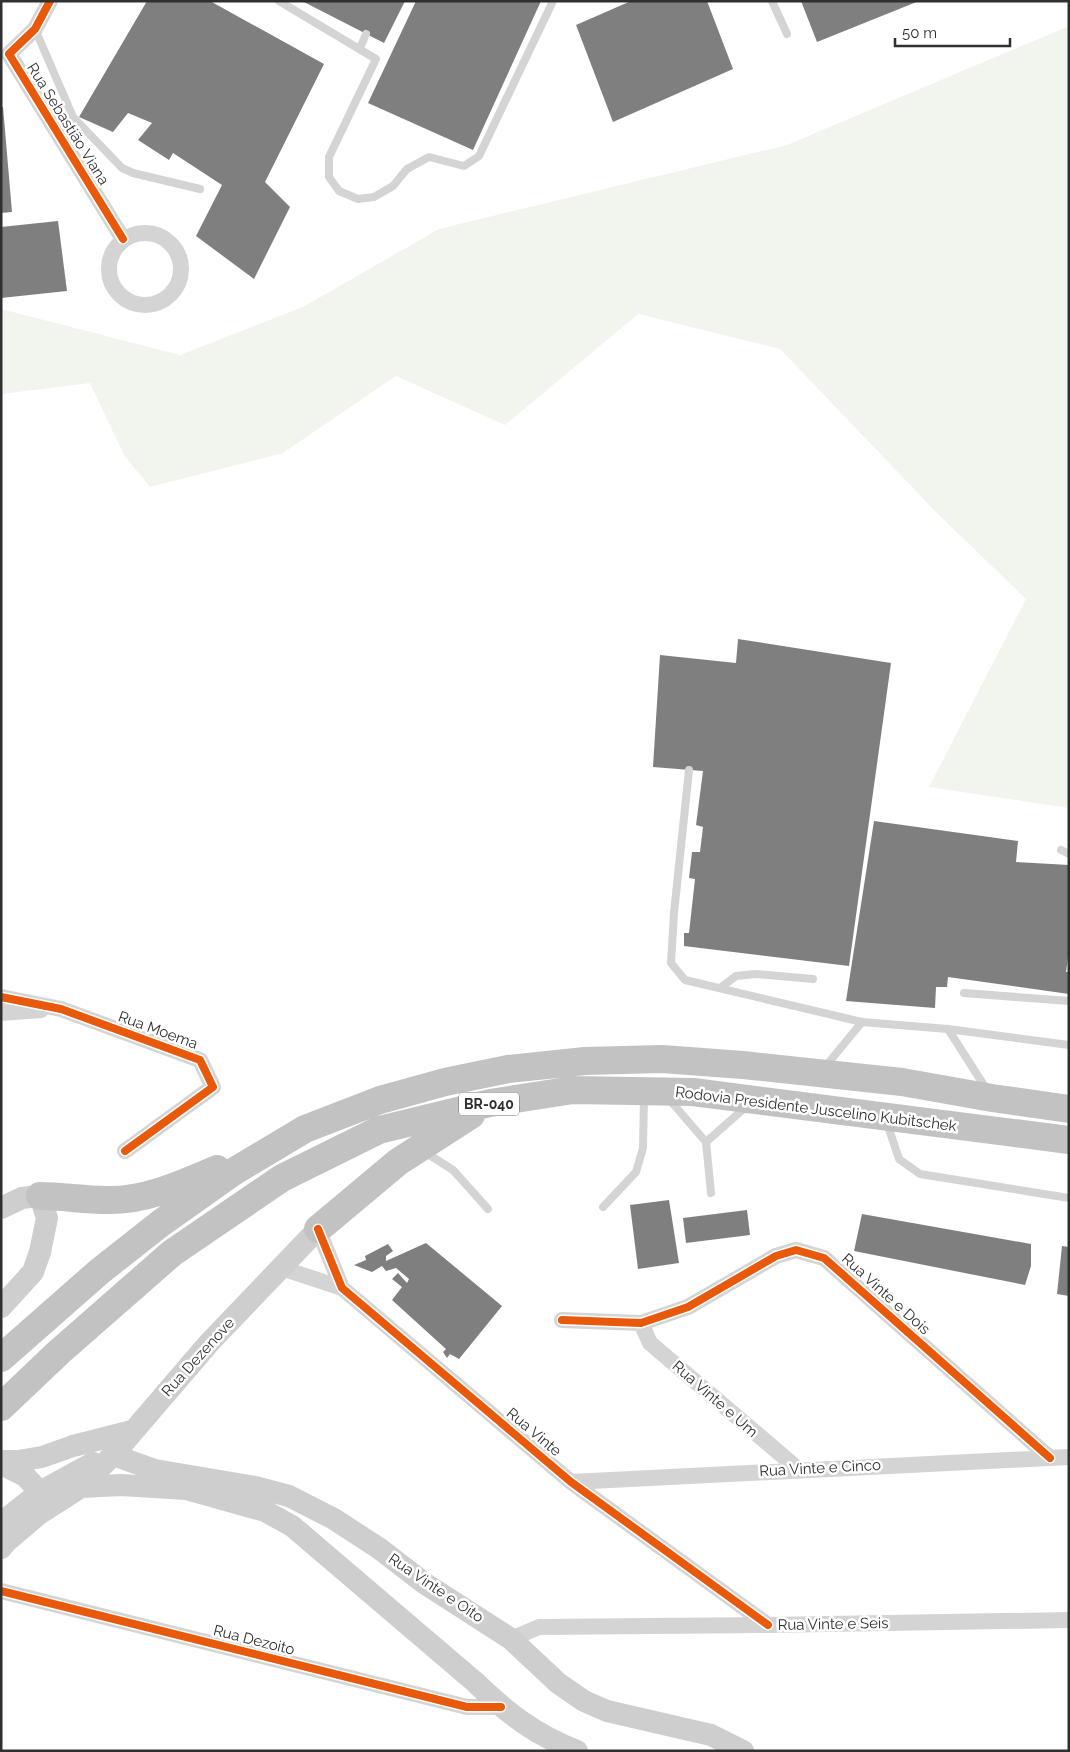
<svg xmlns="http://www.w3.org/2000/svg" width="1070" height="1752" viewBox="0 0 1070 1752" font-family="Raleway,sans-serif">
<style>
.green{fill:#f1f5ed}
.building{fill:#7f7f7f}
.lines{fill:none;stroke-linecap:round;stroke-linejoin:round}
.lane{stroke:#d4d4d4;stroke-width:8}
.street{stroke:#d4d4d4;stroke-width:16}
.secondary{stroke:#cecece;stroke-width:22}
.highway{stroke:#c2c2c2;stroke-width:28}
.cycleway-casing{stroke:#fff;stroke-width:11}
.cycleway{stroke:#e8590c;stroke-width:8}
.labels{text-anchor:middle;stroke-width:5;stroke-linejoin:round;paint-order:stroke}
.shield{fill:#fff;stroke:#6e6e6e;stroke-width:1}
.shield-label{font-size:14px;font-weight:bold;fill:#303030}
.street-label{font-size:15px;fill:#303030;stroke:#fff}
</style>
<rect width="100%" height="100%" fill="#fff"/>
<path class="green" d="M1069,26V808L929,787L1026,599L938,514L780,349L638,314L505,425L396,376L283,453L150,487L124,455L90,383L1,394V309L180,355L303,307L439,229L787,145Z"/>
<path class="building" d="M147,1H210L324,64L265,182L290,207L254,279L196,236L222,185L173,153L169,160L138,140L152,123L128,113L113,132L79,117Z
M302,1H405L384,43Z
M416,1H541L473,150L368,103Z
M631,1H707L733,69L613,122L576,25Z
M801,1H919L817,42Z
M1,107H3L12,212L1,213Z
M58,221L67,291L1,298V227Z
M738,639L891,663L849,966L684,946V933H689L695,879L689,878L692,852H700L703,827L696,825L703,771L653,767L660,655L736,663Z
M874,821L1018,841L1016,862L1069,865V951L1066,972H1069V994L948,977L947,987H936L935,1008L846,1001Z
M669,1200L679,1263L638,1269L630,1205Z
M747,1210L750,1235L686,1243L683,1218Z
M862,1214L1031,1244V1266L1025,1285L854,1251Z
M426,1243L502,1306L459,1359L450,1354L447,1358L443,1352L446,1349L392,1300L402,1287L392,1279L398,1273L407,1283L409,1279L396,1268L386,1271L382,1266L372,1272L354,1265L366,1260L365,1256L388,1244L393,1251L386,1256V1261Z
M1062,1246L1069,1247V1296L1057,1294Z"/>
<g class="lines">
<path class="lane" d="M279,1L376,59L329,157V177L339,191L358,199L374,197L393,186L407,169L429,157L464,166L479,156L553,1
M772,1L787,34
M35,29L73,117L122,168L133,173L200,189
M360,48L366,34
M689,770L674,913L671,963L685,980L862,1022L948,1029L1069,1045
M1061,850L1069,854
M720,988L736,976L755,974L813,979
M964,993L1069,1001
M948,1029L987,1090
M825,1067L862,1022
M668,1098L706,1142
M887,1123L899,1159L920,1174L1069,1198
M423,1151L453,1170L488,1209
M711,1193L706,1142L747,1106
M603,1207L636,1172L643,1148L644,1095"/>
<path class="street" d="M50,1L35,29L9,54L123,239
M109 269a36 36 0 1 1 72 0a36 36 0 1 1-72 0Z
M1,997L61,1009L200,1060L213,1087L125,1151
M1,1013L41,1010
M318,1229L342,1288L571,1482L768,1625
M281,1268L342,1288
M562,1320L641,1323L688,1307L776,1256L796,1250L824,1258L1050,1458
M641,1323L650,1343L798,1469
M571,1482L1069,1457
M1,1591L467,1707H501
M511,1639L539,1627L768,1625L1069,1620"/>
<path class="secondary" d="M1,1208L22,1198L40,1196L47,1218L40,1252L33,1272L1,1307
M113,1455L155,1470L255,1487L289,1496L334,1519L380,1549L424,1583L511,1639L558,1683L584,1701L607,1711L711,1735L743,1751
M1,1461H18L42,1457L73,1446L132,1431
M1,1464L25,1476L40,1492
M81,1487L113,1455L209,1343L318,1229
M1,1523L40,1492L93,1463
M1,1548L7,1541L39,1514L81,1487L121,1485L186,1489L265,1511L292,1526L475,1682C507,1713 535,1735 577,1751"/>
<path class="highway" d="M40,1196C62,1196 84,1200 106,1200C145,1201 182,1184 217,1169
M318,1229L398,1162L471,1115
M1,1358L100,1271L161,1223L233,1172L305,1129L380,1100L445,1082L508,1069L585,1061L662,1059L743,1065L902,1082L992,1098L1069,1109
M1,1407L59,1352L172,1253L282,1178L379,1130L490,1103L573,1090L693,1092L1069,1140"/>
<g class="cycleway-casing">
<path id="cycleway" d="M50,1L35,29L9,54L123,239
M1,997L61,1009L200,1060L213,1087L125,1151
M318,1229L342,1288L571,1482L768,1625
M562,1320L641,1323L688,1307L776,1256L796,1250L824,1258L1050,1458
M1,1591L467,1707H501"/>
</g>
<use href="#cycleway" class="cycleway"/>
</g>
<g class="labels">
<rect class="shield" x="459" y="1092.5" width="60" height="23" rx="4"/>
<g class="shield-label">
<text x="489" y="1109">BR-040</text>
</g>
<g class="street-label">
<text transform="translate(68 124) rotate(58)" y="5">Rua Sebastião Viana</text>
<text transform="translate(158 1030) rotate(20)" y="5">Rua Moema</text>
<text transform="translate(816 1109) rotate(7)" y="5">Rodovia Presidente Juscelino Kubitschek</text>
<text transform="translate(886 1294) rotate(42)" y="5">Rua Vinte e Dois</text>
<text transform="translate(198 1357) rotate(-48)" y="5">Rua Dezenove</text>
<text transform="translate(715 1399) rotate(41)" y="5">Rua Vinte e Um</text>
<text transform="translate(534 1432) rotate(40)" y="5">Rua Vinte</text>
<text transform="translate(820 1468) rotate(-3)" y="5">Rua Vinte e Cinco</text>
<text transform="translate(436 1588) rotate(34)" y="5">Rua Vinte e Oito</text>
<text transform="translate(833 1624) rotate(-1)" y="5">Rua Vinte e Seis</text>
<text transform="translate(254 1640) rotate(14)" y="5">Rua Dezoito</text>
</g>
</g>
<rect width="1070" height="1752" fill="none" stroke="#303030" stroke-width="5"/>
<path d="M895 38v8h115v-8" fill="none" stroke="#303030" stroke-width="2.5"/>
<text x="902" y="38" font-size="15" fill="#303030" stroke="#ffffff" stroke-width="4" paint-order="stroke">50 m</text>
</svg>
